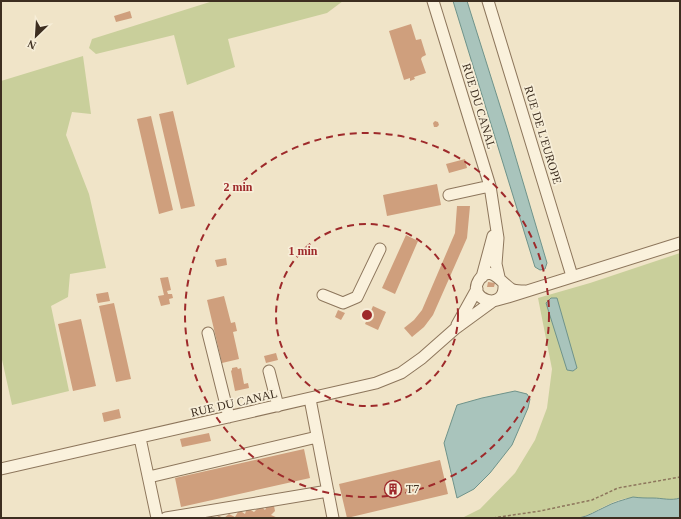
<svg xmlns="http://www.w3.org/2000/svg" width="681" height="519" viewBox="0 0 681 519" font-family="'Times New Roman',serif">
<style>
.green{fill:#c9cf9b}
.water{fill:#a9c4bc;stroke:#6f938a}
.building{fill:#cf9f7d}
.lines{fill:none;stroke-linecap:round;stroke-linejoin:round}
.minor-casing{stroke:#8d765c;stroke-width:13}
.path{stroke:#8d765c;stroke-width:1.5;stroke-dasharray:3 2;stroke-linecap:butt}
.minor{stroke:#faf1dc;stroke-width:11}
.ring{fill:none;stroke:#9e2a2b;stroke-width:2;stroke-dasharray:7 5}
.labels{text-anchor:middle;stroke-width:3.5;stroke-linejoin:round;paint-order:stroke}
.street-label{font-size:12px;fill:#3d2e20;stroke:#f7eed8}
.poi-label{font-size:12px;fill:#3d2e20;stroke:#f7eed8;text-anchor:start}
.centre{fill:#9e2a2b;stroke:#f7eed8;stroke-width:2}
.ring-label{font-size:12px;text-anchor:middle;font-weight:bold;fill:#9e2a2b;stroke:#f7eed8;stroke-width:3.5;stroke-linejoin:round;paint-order:stroke}
</style>
<rect width="100%" height="100%" fill="#f0e4c8"/>
<path class="green" d="M213,1H343L327,13L228,39L235,67L187,85L174,35L96,54L89,48L92,39Z
M83,56L91,114L72,112L66,135L89,194L106,268L70,274L68,297L51,306L69,391L12,405L1,355V81Z
M680,253V498C669,502 646,498 634,498C614,497 597,513 579,518H462L480,509L515,473L535,440L547,408L552,369L538,298L590,283Z"/>
<path class="water" d="M453,1H467L507,128L547,263L545,269L540,270L535,267Z
M551,298H557L577,368L573,371L567,370L546,303Z
M515,391L527,394L530,399L528,408L512,445L490,473L474,489L457,498L444,443L457,405L482,398Z
M633,497C640,498 646,498 653,498C662,498 671,501 680,498V518H579C589,516 596,511 605,507C614,502 623,500 633,497Z"/>
<path class="building" d="M130,11L132,18L116,22L114,16Z
M411,24L416,40L421,39L426,55L422,57L421,59L426,73L414,77L415,79L410,81V78L404,80L389,31Z
M173,111L195,206L181,209L159,114Z
M151,116L173,210L159,214L137,119Z
M435,121L438,122L439,125L437,127H434L433,123Z
M465,159L467,168L449,173L446,164Z
M437,184L441,205L387,216L383,195Z
M457,206H470L467,238L433,315L424,327L412,337L404,328L414,320L422,310L455,233Z
M406,235L418,241L395,294L382,288Z
M226,258L227,265L217,267L215,260Z
M168,277L171,290L167,291L168,294H172L173,298L169,299L170,304L161,306L158,296L164,295L160,278Z
M488,282L495,283L494,287H487Z
M108,292L110,301L98,303L96,294Z
M224,296L231,323L235,322L237,331L233,332L239,359L222,363L207,300Z
M114,303L131,379L116,382L99,306Z
M373,306L386,312L378,330L365,324Z
M338,310L345,313L341,320L335,317Z
M81,319L96,386L73,391L58,324Z
M276,353L278,360L266,363L264,356Z
M237,367L238,369L241,368L244,384L248,383L249,388L235,391L231,371L232,370V368Z
M119,409L121,418L104,422L102,413Z
M209,433L211,441L182,447L180,439Z
M304,449L310,478L181,507L175,478Z
M440,460L448,494L347,518L339,484Z
M267,506H274L275,511L271,515L278,518H215L219,516L224,518L229,514L235,517L238,512H242L245,514L246,511L249,509L254,512L258,508L262,507L265,510Z"/>
<g class="lines">
<g class="minor-casing">
<path id="minor" d="M433,1L490,186L498,238L496,264L499,277
M488,1L572,276
M449,195L490,186
M482,277L493,236
M504,284C506,313 466,300 479,280C491,262 503,286 513,290C516,291 521,291 525,291
M323,295L343,303L357,297L380,249
M497,300L508,297L680,243
M457,325L477,289
M208,333L229,417
M269,371L278,406
M310,399L333,518
M140,438L157,518
M1,469L376,383L401,373L422,358L456,328L493,301
M149,477L317,437
M166,518L328,491"/>
</g>
<path class="path" d="M366,518H370
M493,518L540,511L592,500L618,488L680,477"/>
<use href="#minor" class="minor"/>
</g>
<g class="ring">
<circle cx="367" cy="315" r="91"/>
<circle cx="367" cy="315" r="182"/>
</g>
<defs>
<g id="building-ring" transform="scale(0.9)"><circle r="9.5" fill="#f7eed8" stroke="#9e2a2b" stroke-width="1.5"/><path d="M-4-6H4V6H1V3H-1V6H-4ZM-2.5-4.3h1.7v1.8h-1.7ZM.8-4.3h1.7v1.8H.8ZM-2.5-1h1.7V.8h-1.7ZM.8-1h1.7V.8H.8Z" fill="#9e2a2b"/></g>
</defs>
<g fill-rule="evenodd">
<use href="#building-ring" x="393" y="489"/>
</g>
<g class="labels">
<g class="street-label">
<text transform="translate(479 106) rotate(73)" y="4">RUE DU CANAL</text>
<text transform="translate(543 135) rotate(73)" y="4">RUE DE L'EUROPE</text>
<text transform="translate(234 403) rotate(-13)" y="4">RUE DU CANAL</text>
</g>
<g class="poi-label">
<text x="406" y="493">T7</text>
</g>
</g>
<circle cx="367" cy="315" r="6" class="centre"/>
<g class="ring-label">
<text x="238" y="191">2 min</text>
<text x="303" y="255">1 min</text>
</g>
<rect width="681" height="519" fill="none" stroke="#3d2e20" stroke-width="4"/>
<g transform="translate(36 36) rotate(205)" stroke="#f7eed8" stroke-width="3" paint-order="stroke">
<path d="M0-3L7 15L0 10L-7 15Z" fill="#3d2e20"/>
<text y="-6" font-size="11" font-weight="bold" text-anchor="middle" fill="#3d2e20">N</text>
</g>
</svg>
